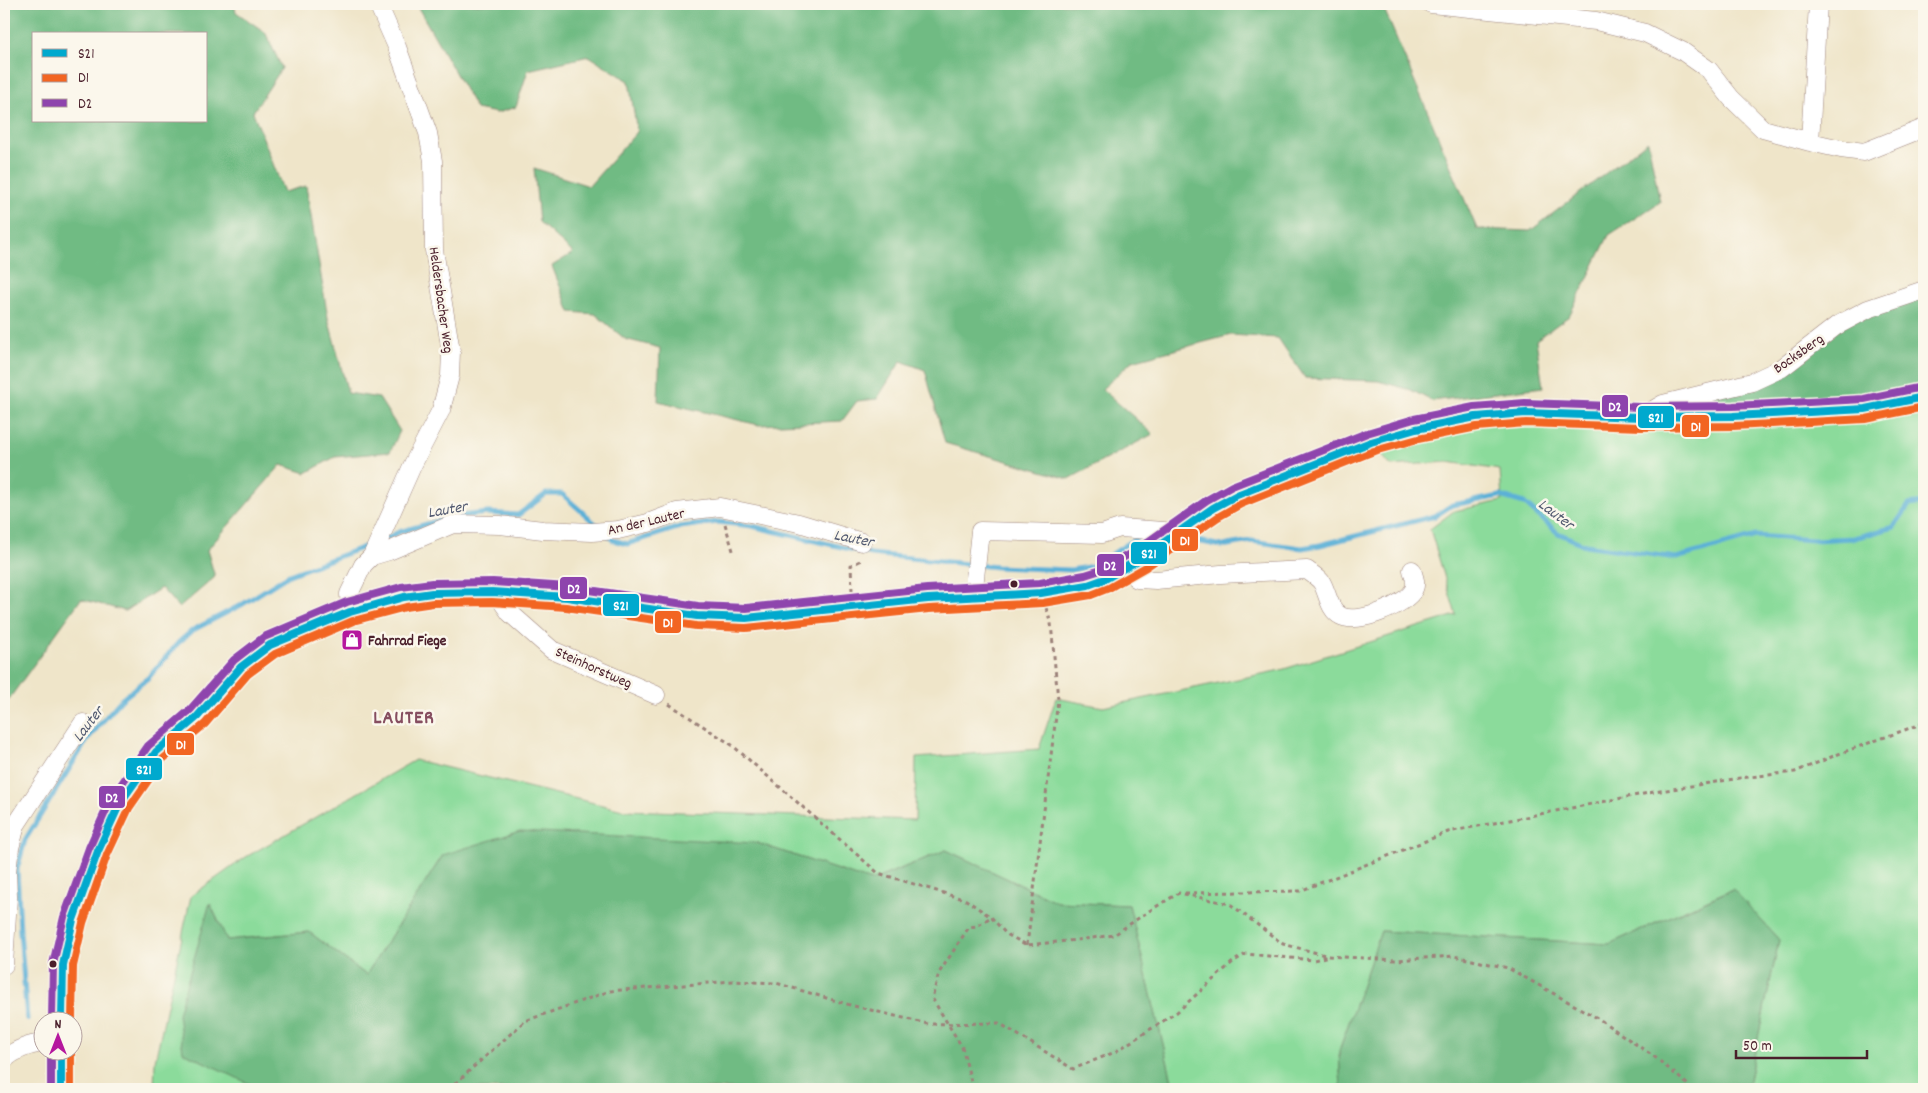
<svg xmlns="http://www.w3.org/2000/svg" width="1928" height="1093" viewBox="0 0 1928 1093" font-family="Dekko,sans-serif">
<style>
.green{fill:#8bdb9b;stroke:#6a7d63}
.forest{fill:#70bb83;stroke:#5d6d57;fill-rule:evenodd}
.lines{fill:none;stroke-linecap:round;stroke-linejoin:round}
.stream{stroke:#5bb0d7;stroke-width:5}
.minor-casing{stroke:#9c827a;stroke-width:19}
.path{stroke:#9c827a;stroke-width:3;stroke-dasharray:4 4;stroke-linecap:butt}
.minor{stroke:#fff;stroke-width:18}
.bus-1-casing{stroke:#fbf7ec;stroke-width:11}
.bus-2-casing{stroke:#fbf7ec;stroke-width:11}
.bus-3-casing{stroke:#fbf7ec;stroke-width:11}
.bus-1{stroke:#00a9ce;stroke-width:8}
.bus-2{stroke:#f26522;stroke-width:8}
.bus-3{stroke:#8e44ad;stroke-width:8}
.bus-dot{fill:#4a1f2b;stroke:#fbf7ec;stroke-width:2}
.labels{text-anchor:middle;stroke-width:5;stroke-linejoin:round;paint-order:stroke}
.street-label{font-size:15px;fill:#4a1f2b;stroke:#fbf7ec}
.poi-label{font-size:15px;font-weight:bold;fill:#4a1f2b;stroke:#fbf7ec;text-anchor:start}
.water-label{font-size:16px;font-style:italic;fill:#515970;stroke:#fbf7ec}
.district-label{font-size:20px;font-weight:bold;letter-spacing:1px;fill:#864e60;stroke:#fbf7ec}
.line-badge{stroke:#fbf7ec;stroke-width:2}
.badge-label{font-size:14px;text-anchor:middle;font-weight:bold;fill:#fff}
</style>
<rect width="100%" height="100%" fill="#fbf7ec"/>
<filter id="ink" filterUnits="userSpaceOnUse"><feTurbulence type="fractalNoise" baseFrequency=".02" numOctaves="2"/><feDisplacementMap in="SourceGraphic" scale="10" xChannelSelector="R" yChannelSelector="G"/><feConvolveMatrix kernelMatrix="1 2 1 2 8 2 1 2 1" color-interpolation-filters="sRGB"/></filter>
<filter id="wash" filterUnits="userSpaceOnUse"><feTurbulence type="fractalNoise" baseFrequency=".0096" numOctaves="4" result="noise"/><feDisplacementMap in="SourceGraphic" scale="20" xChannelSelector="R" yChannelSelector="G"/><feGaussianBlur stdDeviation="1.12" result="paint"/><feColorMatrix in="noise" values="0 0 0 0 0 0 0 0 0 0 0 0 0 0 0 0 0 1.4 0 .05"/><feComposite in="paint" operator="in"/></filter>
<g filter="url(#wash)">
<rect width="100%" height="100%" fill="#efe5c9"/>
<path class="green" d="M1924,397V1089H1747L1779,940L1732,889L1609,944L1381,931L1339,1051L1341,1089H1174L1129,905L1057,902L946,850L871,881L757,843L443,855L366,975L309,932L227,940L210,904L257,1087L254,1089H154L155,1061L191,896L246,857L415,760L623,810L915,820L916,758L1039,749L1056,698L1103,707L1281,670L1456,615L1430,529L1454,511L1502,501L1500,470L1448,462L1391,466L1371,442L1476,417Z"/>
<path class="forest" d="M4,4H234L236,12L265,32L282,68L253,112L284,192L306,186L328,318L348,393L379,398L400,431L390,452L335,457L306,473L281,465L207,550L215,577L179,608L161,588L125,611L81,599L4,706ZM34,34H206V121H34Z
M416,4H1382L1477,229L1530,231L1648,141L1660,202L1609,235L1569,316L1536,340L1543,387L1432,401L1411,390L1378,381L1305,378L1278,338L1231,335L1132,361L1102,389L1153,434L1069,479L945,443L925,370L901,361L877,399L857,401L842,421L759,425L658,401L660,348L625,339L595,314L570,312L552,266L573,253L539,222L534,168L589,186L637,132L629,81L589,56L528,70L516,107L497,113L476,109Z
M1924,290V397L1641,417L1752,382L1836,326Z
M520,831L757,843L871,881L946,850L1057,902L1129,905L1174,1089H254L256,1087L183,1052L178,1014L210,903L227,940L309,932L366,975L443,855Z
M1733,889L1779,940L1747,1089H1341L1339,1051L1381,931L1609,944Z"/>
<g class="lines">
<path class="stream" d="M459,516L488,513L518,515L546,494H562L598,526
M608,535L613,540L627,544L680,527L718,522L752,526L871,554L997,567L1071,570L1094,566L1138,537
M385,539L399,532L445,519
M1197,541L1222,546L1251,541L1302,548L1320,545L1435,516L1452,505L1500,496L1524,503L1558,533L1585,545L1676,558L1756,536L1813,540L1854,538L1894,527L1909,505L1924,503
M27,1019L20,931L17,869L25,840L89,737L121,700L149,677L178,643L193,630L243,604L289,575L372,544"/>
</g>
</g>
<g filter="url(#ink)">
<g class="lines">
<g class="minor-casing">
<path id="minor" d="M1431,4L1596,21L1645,33L1682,51L1709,70L1731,98L1763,129L1810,142L1841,149L1864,152L1924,128
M1810,142L1818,4
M1641,417L1663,404L1752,382L1782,368L1836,326L1868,309L1924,290
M372,556L389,551L453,524L500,525L543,530L592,532L618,530L648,523L677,512L720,507L799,523L862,542
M1124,568L1137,579L1156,580L1221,574L1307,570C1312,574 1319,578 1322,583C1328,594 1329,610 1341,616C1357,625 1407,605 1414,589C1417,582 1414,577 1412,570
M492,592L498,596L510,613L552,650L656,695
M973,597L980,531L1102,534L1120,528L1178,532
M350,612L349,594L363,565L372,556L413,464L441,410L450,376L451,351L434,250L433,161L428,133L397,47L378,4
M4,965L8,897L7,871L10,848L16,825L83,723
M62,1020L63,965L73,920L98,851L120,803L156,752L197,717L241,667L270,645L350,612L404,597L432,593L492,592L567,597L697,616L746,618L852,606L928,599L1041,593L1065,589L1088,585L1105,579L1140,559L1213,508L1237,495L1371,442L1416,429L1476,417L1526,413L1641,417L1733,416L1865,409L1924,397
M4,1060C14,1050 29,1045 42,1043
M61,1089V1050"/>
</g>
<path class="path" d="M725,524L734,554
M852,591L851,565L860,561L861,558
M669,704L732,745L878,873L966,900L991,917L1006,934L1027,945L1077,940L1114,935L1149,911L1179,893L1230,904L1283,944L1329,956L1395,960L1454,956L1508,968L1599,1019L1656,1058L1693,1089
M1185,893L1300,891L1448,832L1648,793L1740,778L1795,772L1841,753L1924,723
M1027,945L1058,700L1051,623L1046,608
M449,1089L525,1021L610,991L733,981L776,983L850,1005L928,1024L999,1023L1073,1069L1115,1052L1177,1012L1234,961L1246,954L1314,960L1328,956
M973,1089L962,1047L932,998L939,973L969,927L977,926L991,917"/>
<use href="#minor" class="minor"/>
<g class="bus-1-casing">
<path id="bus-1" d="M62,1020L63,965L73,920L98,851L120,803L156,752L197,717L241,667L270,645L350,612L404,597L432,593L492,592L567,597L697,616L746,618L928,599L1041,593L1088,585L1105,579L1140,559L1213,508L1237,495L1371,442L1416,429L1476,417L1526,413L1641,417L1733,416L1865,409L1924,397
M61,1050V1089"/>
</g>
<g class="bus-2-casing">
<path id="bus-2" d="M72,1020L73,966L83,923L107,855L129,808L163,759L205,724L248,674L275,654L353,621L406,607L433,603L492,602L566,607L696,626L746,628L929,609L1043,603L1091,595L1109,588L1146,567L1218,517L1241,504L1374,451L1418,439L1477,427L1526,423L1641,427L1734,426L1866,419L1924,407
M71,1050V1089"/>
</g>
<g class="bus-3-casing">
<path id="bus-3" d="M52,1020L53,964L64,917L89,848L111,799L148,746L190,710L234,660L264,637L347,602L401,587L432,583L493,582L568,587L698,606L746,608L927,589L1040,583L1085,575L1101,570L1135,551L1207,500L1232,486L1367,433L1414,419L1474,407L1525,403L1641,407L1733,406L1864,399L1922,387
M51,1050V1089"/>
</g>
<use href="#bus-1" class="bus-1"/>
<use href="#bus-2" class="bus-2"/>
<use href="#bus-3" class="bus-3"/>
</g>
</g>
<defs>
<g id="shop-square" transform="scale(1.125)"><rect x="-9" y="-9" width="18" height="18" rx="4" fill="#b5179e" stroke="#fbf7ec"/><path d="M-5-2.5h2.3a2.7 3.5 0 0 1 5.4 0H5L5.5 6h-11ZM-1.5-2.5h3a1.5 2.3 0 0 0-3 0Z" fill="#fff"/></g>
</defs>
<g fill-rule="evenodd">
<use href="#shop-square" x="352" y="640"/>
</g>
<g class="bus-dot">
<circle cx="1014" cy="584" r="4.5"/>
<circle cx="53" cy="964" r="4.5"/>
</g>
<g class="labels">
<g class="street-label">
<text transform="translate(442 300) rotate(82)" y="5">Heldersbacher Weg</text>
<text transform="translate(1798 353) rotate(-35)" y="5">Bocksberg</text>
<text transform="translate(646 521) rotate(-13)" y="5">An der Lauter</text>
<text transform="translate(594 667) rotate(24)" y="5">Steinhorstweg</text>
</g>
<g class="poi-label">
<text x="368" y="645">Fahrrad Fiege</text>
</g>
<g class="water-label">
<text transform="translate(447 508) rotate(-10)" y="6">Lauter</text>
<text transform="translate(1557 513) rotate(37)" y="6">Lauter</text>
<text transform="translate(854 537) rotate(11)" y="6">Lauter</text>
<text transform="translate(87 723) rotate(-52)" y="6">Lauter</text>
</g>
<g class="district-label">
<text x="404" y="723">LAUTER</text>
</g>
</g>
<g class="line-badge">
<rect x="1601" y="394" width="28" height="24" rx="5" fill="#8e44ad"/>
<rect x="1637" y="405" width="38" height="24" rx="5" fill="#00a9ce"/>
<rect x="1681" y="414" width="29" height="24" rx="5" fill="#f26522"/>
<rect x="1171" y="528" width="28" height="24" rx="5" fill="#f26522"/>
<rect x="1130" y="541" width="38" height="24" rx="5" fill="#00a9ce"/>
<rect x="1096" y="553" width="29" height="24" rx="5" fill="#8e44ad"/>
<rect x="559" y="576" width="29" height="24" rx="5" fill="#8e44ad"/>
<rect x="602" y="593" width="38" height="24" rx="5" fill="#00a9ce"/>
<rect x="654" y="610" width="28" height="24" rx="5" fill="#f26522"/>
<rect x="166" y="732" width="29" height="24" rx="5" fill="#f26522"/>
<rect x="125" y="757" width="38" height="24" rx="5" fill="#00a9ce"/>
<rect x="98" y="785" width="28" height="24" rx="5" fill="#8e44ad"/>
</g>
<g class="badge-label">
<text x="1615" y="411">D2</text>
<text x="1656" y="422">S21</text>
<text x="1696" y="431">D1</text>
<text x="1185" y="545">D1</text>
<text x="1149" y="558">S21</text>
<text x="1110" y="570">D2</text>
<text x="574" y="593">D2</text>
<text x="621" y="610">S21</text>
<text x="668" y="627">D1</text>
<text x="181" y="749">D1</text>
<text x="144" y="774">S21</text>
<text x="112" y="802">D2</text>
</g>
<rect width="1928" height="1093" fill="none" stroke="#fbf7ec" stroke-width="20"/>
<rect x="32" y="32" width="175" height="90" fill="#fbf7ec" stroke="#b4a19f"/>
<rect x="42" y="49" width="25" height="8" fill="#00a9ce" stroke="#b4a19f"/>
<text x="78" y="58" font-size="15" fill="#4a1f2b">S21</text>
<rect x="42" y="74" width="25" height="8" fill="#f26522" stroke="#b4a19f"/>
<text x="78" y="82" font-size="15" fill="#4a1f2b">D1</text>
<rect x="42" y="99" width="25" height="8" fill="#8e44ad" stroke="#b4a19f"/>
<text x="78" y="108" font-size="15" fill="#4a1f2b">D2</text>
<g transform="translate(58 1036)"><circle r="24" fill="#fbf7ec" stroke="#b4a19f"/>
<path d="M0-4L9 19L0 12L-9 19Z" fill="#b5179e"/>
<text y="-8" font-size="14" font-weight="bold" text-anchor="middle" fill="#4a1f2b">N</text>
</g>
<path d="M1736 1050v8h131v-8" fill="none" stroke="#4a1f2b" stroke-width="2.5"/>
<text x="1743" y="1050" font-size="15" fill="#4a1f2b" stroke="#fbf7ec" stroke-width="4" paint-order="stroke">50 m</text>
</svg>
